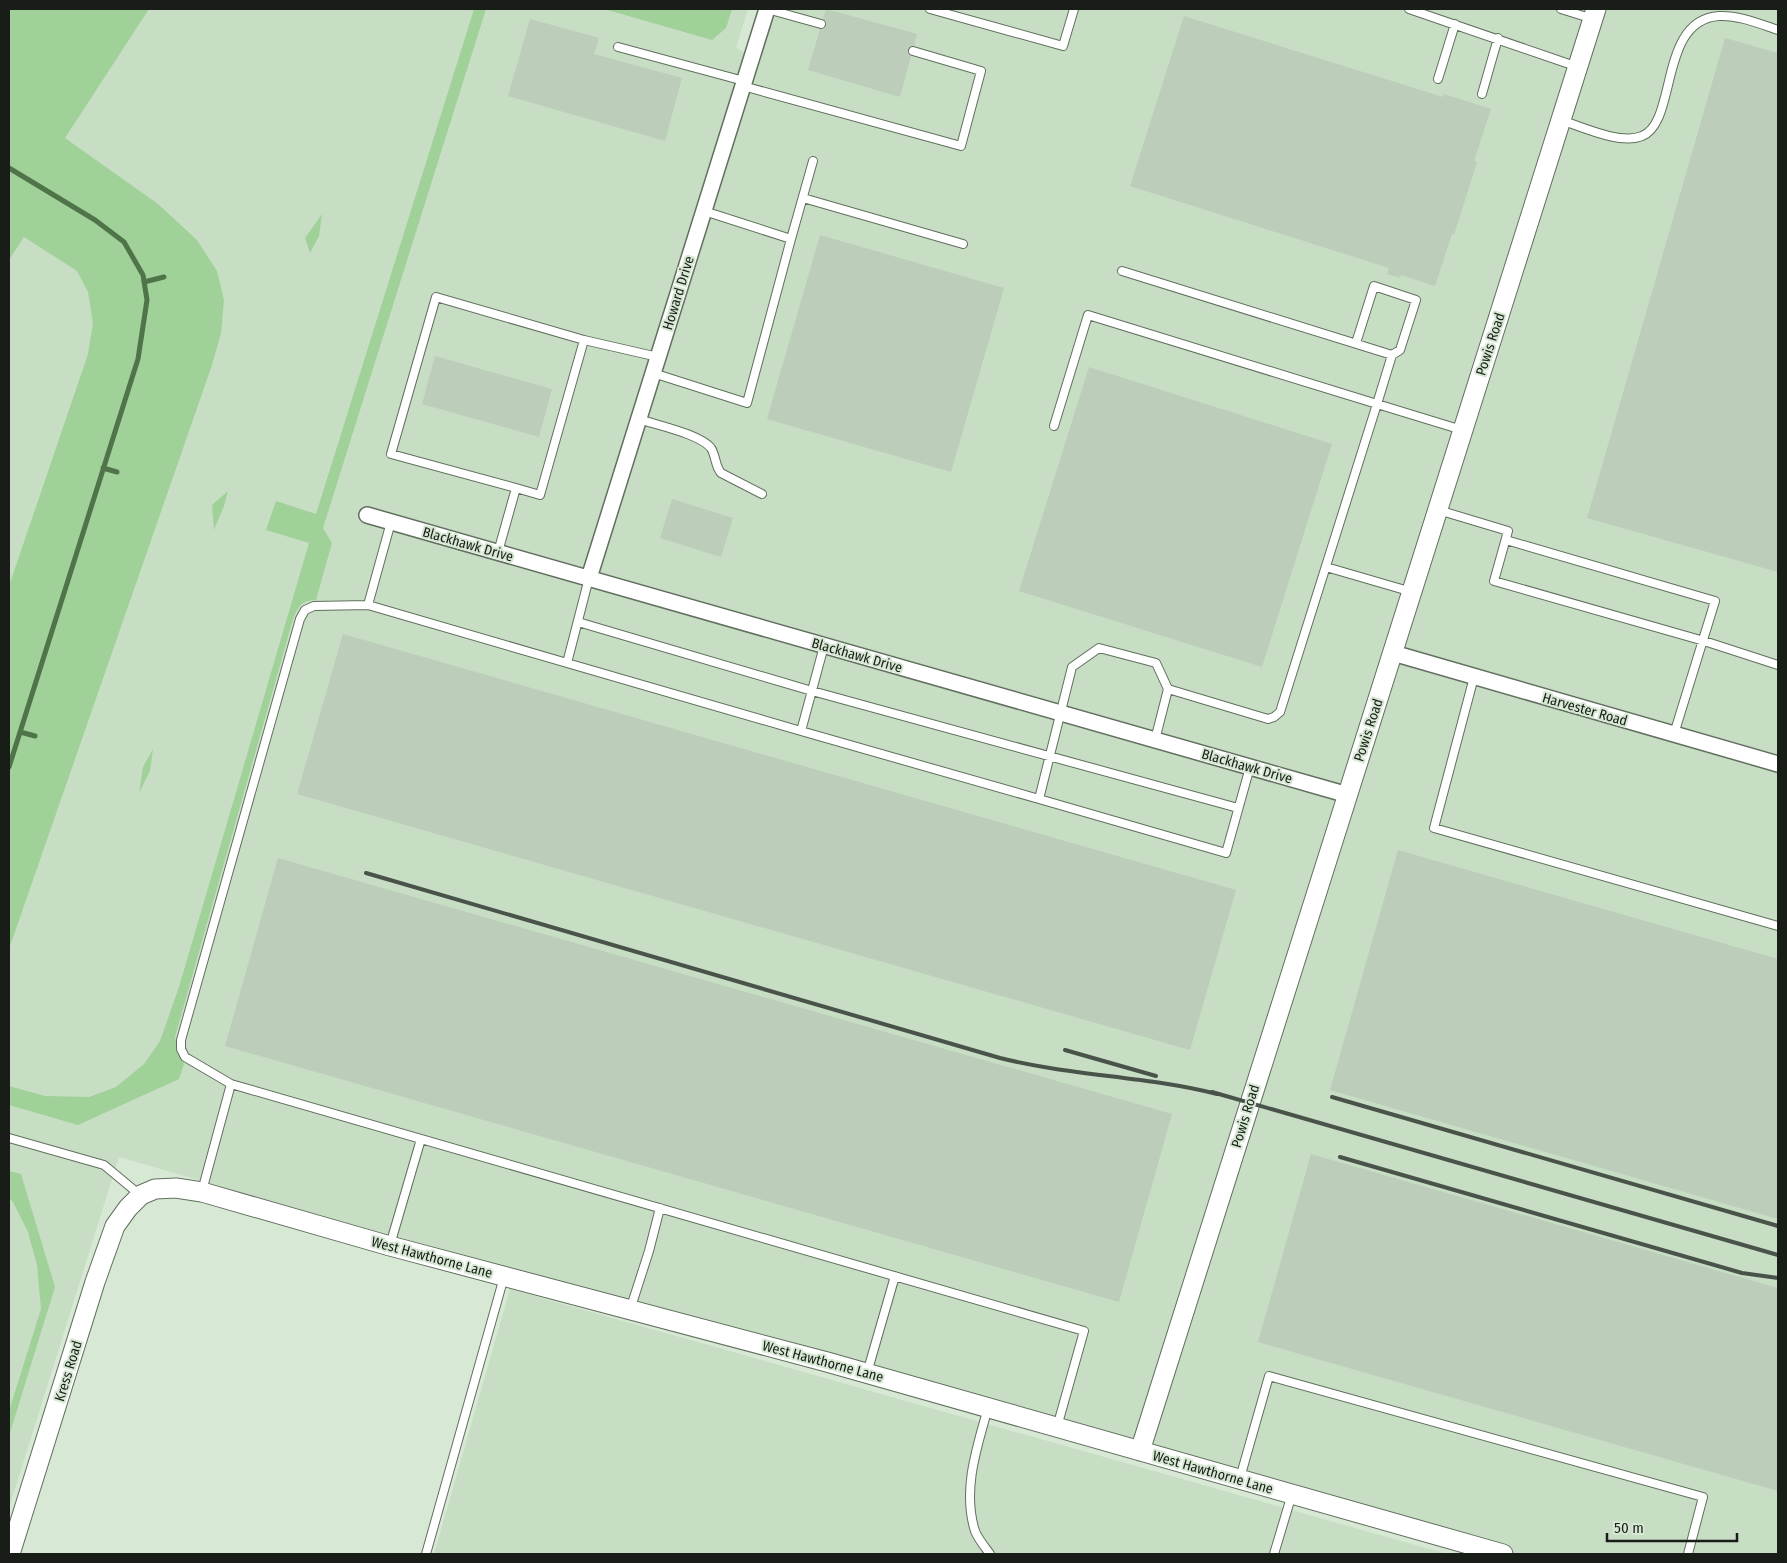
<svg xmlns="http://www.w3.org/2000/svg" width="1787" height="1563" viewBox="0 0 1787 1563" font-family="'Fira Sans Condensed',sans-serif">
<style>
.built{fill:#c7dec4}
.green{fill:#a0d198}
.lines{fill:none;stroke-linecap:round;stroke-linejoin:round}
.stream{stroke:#4f7449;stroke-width:5}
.building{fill:#bccdb9}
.service-casing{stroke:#61705e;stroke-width:10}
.minor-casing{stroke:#61705e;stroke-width:18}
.tertiary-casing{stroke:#61705e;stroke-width:21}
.service{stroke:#fff;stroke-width:8}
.minor{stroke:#fff;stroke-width:15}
.tertiary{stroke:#fff;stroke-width:19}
.rail{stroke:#4a5349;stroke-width:4}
.labels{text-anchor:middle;stroke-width:4;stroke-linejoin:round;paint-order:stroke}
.street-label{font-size:14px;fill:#181e17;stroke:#d7e8d4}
</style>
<rect width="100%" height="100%" fill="#d7e8d4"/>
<path class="built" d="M9,9H748L736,47L751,58L766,9H1778V1554H1494L119,1157L9,1508Z
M510,1289L1447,1554H434Z"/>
<path class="green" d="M9,9H149L65,138L158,204L197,240L217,271L224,300L221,333L212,365L9,949V586L88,354L93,323L88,292L77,271L24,237L9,260Z
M474,9H486L323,528L332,543L316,600C300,601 299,606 293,619L175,1037L177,1048L184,1064L179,1079L78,1125L9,1105V1086L45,1096L89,1097L116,1087L144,1064L160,1041L179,987L309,543L266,530L276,501L316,514Z
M604,9H732L726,28L712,40Z
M322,214L319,236L310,253L305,238Z
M228,491L224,506L214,530L212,505Z
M153,749L150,771L139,793L143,767Z
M9,1171L21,1174L55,1287L9,1436V1411L41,1309L37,1265L28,1232L13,1202L9,1198Z"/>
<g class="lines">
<path class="stream" d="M9,168L95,220L124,242L143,275L147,300L138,359L9,767
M144,282L164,277
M103,468L117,472
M20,732L35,736"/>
</g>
<path class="building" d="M826,9L917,34L914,46L910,47L908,50L909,54L911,56L900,97L808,70L820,29H823L826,26V22L823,19Z
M1184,16L1443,97L1444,94L1491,109L1474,161L1477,162L1454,235L1452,234L1435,286L1401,275L1400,278L1387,274L1389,268L1130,186Z
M530,19L599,38L594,54L682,78L665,141L508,96Z
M1725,38L1778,53V572L1587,518Z
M820,235L1004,288L951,472L767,419Z
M435,356L552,389L539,437L422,404Z
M1089,367L1332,444L1262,667L1019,591Z
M672,499L733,518L721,557L660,538Z
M343,634L1236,890L1190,1050L297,794Z
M1398,850L1778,959V1219L1330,1090Z
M278,858L1172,1114L1119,1302L225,1046Z
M1311,1154L1778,1288V1491L1258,1342Z"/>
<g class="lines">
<g class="service-casing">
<path id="service" d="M767,9L821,24
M930,9L1063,46L1074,9
M1409,9L1578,67
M1561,9L1593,19
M618,47L744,81
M1438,79L1455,24
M743,86L961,146L981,71L913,51
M1482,94L1498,38
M1561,120C1582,127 1621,145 1642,136C1678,122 1658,20 1719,16C1739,15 1760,24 1778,30
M803,198L963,244
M704,211L791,239
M1356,343L1374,286L1416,300L1400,350L1392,355
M653,373L747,403L791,239L813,161
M639,419C656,425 700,434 711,448C716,456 715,466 721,473L762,494
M1054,426L1088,315L1377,404L1392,355L1122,271
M516,488L391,454L436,297L584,340
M1438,510L1508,531L1494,581L1704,641L1778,665
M391,522L368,605L567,663L589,578
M1506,540L1715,601L1674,734
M498,552L516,488L540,495L584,340L658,357
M1326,567L1412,592
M578,622L812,691L1238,808
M567,663L801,731L824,646
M1474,677L1434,828L1778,926
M1168,689L1268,719L1274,717L1280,712L1377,404L1462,430
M801,731L1039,799L1072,667L1099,648L1156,663L1168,689L1155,740
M1039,799L1226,853L1250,767
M231,1084L185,1057L181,1049V1040L300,619L305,610L314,606L368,605
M9,1138L104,1165L140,1195
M202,1191L231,1084L1084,1331L1057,1427
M390,1245L421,1139
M630,1310L649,1251L660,1208
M867,1373L895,1276
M988,1408C977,1447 962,1490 975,1531C978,1539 985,1547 990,1554
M1240,1478L1269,1376L1703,1497L1688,1554
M426,1554L504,1277
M1274,1554L1292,1494"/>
</g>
<g class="minor-casing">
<path id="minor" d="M367,515L1348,795
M589,578L767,9
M1393,653L1778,764"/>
</g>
<g class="tertiary-casing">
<path id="tertiary" d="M1140,1451C1290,970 1447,490 1596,9
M10,1554L95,1282L115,1226L128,1208L141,1195L155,1189L176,1188L202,1192L390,1246L827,1362L1503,1554"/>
</g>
<use href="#service" class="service"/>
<use href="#minor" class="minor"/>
<use href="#tertiary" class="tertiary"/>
<path class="rail" d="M366,873L1000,1058C1072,1076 1146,1076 1217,1094
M1065,1050L1156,1076
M1212,1092L1778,1255
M1332,1097L1778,1226
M1340,1157L1742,1273L1778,1278"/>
</g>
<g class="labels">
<g class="street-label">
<text transform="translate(678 293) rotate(-73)" y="5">Howard Drive</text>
<text transform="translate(1490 344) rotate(-72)" y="5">Powis Road</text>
<text transform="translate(468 544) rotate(16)" y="5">Blackhawk Drive</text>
<text transform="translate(857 655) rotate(16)" y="5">Blackhawk Drive</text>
<text transform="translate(1585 709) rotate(16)" y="5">Harvester Road</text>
<text transform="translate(1368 730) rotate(-72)" y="5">Powis Road</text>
<text transform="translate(1247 766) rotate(16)" y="5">Blackhawk Drive</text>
<text transform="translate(1245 1116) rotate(-73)" y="5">Powis Road</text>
<text transform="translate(432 1257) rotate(15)" y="5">West Hawthorne Lane</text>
<text transform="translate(823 1361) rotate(15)" y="5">West Hawthorne Lane</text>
<text transform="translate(68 1371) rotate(-73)" y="5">Kress Road</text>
<text transform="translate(1213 1472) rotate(16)" y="5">West Hawthorne Lane</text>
</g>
</g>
<rect width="1787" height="1563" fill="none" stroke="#181e17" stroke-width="20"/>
<path d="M1607 1533v8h130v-8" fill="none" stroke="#181e17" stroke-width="2.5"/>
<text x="1614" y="1533" font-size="15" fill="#181e17" stroke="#d7e8d4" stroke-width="4" paint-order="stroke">50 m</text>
</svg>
